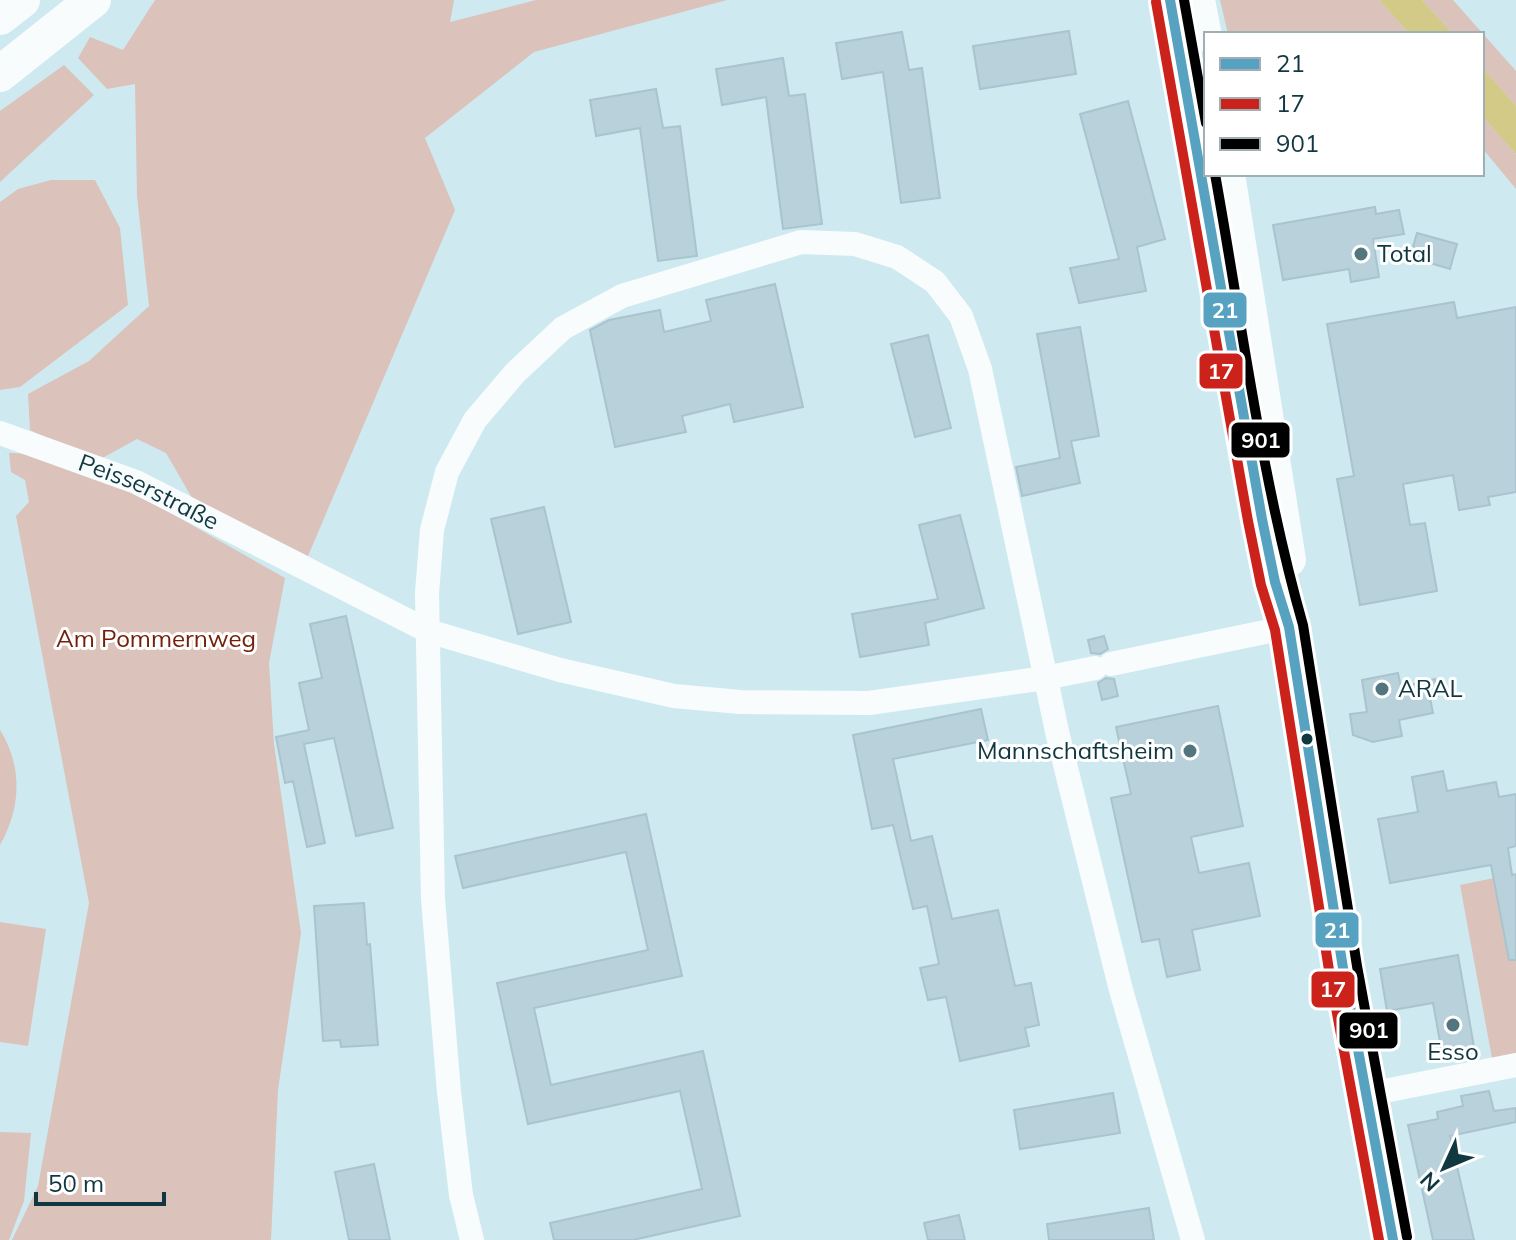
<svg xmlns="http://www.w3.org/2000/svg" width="1516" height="1240" viewBox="0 0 1516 1240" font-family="Mulish,sans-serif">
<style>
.green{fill:#dbc2bb}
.water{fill:#d2ca86}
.building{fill:#b8d1da;stroke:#a9c4ce;stroke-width:2}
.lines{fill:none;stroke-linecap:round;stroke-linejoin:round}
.minor{stroke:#f8fcfd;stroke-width:24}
.major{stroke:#f8fcfd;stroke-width:32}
.highway{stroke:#f8fcfd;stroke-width:36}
.bus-1-casing{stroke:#fff;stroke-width:16}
.bus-2-casing{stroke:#fff;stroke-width:16}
.bus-3-casing{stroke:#fff;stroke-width:16}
.bus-1{stroke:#57a2c0;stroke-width:10}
.bus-2{stroke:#cb231c;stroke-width:10}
.bus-3{stroke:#000;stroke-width:10}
.poi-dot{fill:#53767e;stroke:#fff;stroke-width:3}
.bus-dot{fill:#113841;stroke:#fff;stroke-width:3}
.labels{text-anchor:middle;stroke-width:6;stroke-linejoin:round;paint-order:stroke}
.poi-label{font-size:24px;fill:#113841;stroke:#fff;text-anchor:start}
.street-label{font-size:24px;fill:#113841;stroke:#fff}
.park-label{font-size:24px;fill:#752109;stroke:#fff}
.line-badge{stroke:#fff;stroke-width:3}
.badge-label{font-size:22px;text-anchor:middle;font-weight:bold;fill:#fff}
</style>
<rect width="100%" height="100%" fill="#ceeaf0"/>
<path class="green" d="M155,0H454L450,22L536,0H727L534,52L425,138L455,210L308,556L192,498L166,453L137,439L97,461L30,430L28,394L89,361L149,306L137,196L135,84L107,89L78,58L90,37L123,50Z
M1220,0H1379L1410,34H1228Z
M1422,0H1453L1516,71V106L1482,67V34H1453Z
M64,65L94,95L0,182V111Z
M1482,116L1516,154V189L1482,148Z
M51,180H95L120,228L128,305L20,387L0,390V202L18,189Z
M9,453L42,454L130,490L285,578L269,663L274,744L301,933L278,1090L271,1240H12L38,1186L89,903L16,516L29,502L25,480L11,472Z
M0,730C23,767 21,808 0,845Z
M1494,878L1516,944V1053L1492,1058L1460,885Z
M0,922L46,929L28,1046L0,1042Z
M0,1132L31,1133L24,1201L9,1240H0Z"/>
<path class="water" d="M1379,0H1422L1453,34H1410Z
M1482,67L1516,106V154L1482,116Z"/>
<path class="building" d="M1069,31L1076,74L980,89L973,46Z
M902,32L909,70L922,68L940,198L901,203L883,72L842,79L836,43Z
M783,58L789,96L805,94L822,224L783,229L766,97L722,105L716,69Z
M656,89L663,128L680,126L697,256L658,261L640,128L596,136L590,100Z
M1128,101L1165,239L1137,247L1146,291L1079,303L1070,268L1119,259L1080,114Z
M1375,207L1376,214L1399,210L1404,234L1373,239L1379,277L1351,282L1349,269L1283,280L1273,225Z
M1417,233L1457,244L1450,269L1410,257Z
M775,284L803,407L734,422L730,404L682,416L686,432L615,447L590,330L609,320L660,310L664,332L711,321L706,300Z
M1454,302L1457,318L1516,307V492L1488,497L1490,505L1459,510L1453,475L1403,484L1410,525L1425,523L1437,591L1360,605L1337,479L1354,476L1327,324Z
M1080,327L1099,436L1071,441L1080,483L1022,496L1016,467L1060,458L1037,334Z
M928,335L951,428L915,437L891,344Z
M544,507L571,622L518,634L491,519Z
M960,515L984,608L925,623L929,645L860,657L852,614L938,599L919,525Z
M346,616L393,828L356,836L334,738L304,744L325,843L307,847L293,781L285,783L276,737L309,730L299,683L322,678L310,624Z
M1104,636L1108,649L1100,654L1091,653L1088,640Z
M1398,673L1401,687L1435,679L1438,696L1430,698L1433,713L1399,720L1402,736L1373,742L1353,735L1350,714L1367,712L1362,680Z
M1106,678L1114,679L1118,696L1102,700L1098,683Z
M1218,706L1243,826L1191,837L1199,873L1249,863L1260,916L1192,930L1200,970L1167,977L1159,939L1142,942L1111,798L1131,794L1116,727Z
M981,709L988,740L893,759L911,841L932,836L952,919L998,910L1015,986L1031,983L1039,1025L1025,1028L1029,1046L960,1061L946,997L928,1000L920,968L939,964L927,906L913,909L893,825L872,829L853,735Z
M1443,771L1447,791L1496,782L1499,797L1516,794V846L1508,848L1512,875L1516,874V960H1509L1491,865L1390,883L1378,819L1418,812L1412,777Z
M646,814L682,976L534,1008L551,1085L703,1051L740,1216L633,1240H554L550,1223L702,1189L680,1091L528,1124L497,983L648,950L626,852L463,888L455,856Z
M364,903L367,945L370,944L378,1045L341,1047L340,1040L323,1041L314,906Z
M1458,955L1474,1047L1442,1053L1433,1003L1387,1011L1380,969Z
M1489,1091L1494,1111L1516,1108V1122L1450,1136L1474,1240H1433L1408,1125L1438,1119L1437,1112L1463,1106L1461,1096Z
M1113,1093L1120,1133L1020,1149L1014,1110Z
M374,1164L390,1240H349L335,1172Z
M1149,1208L1154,1240H1049L1047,1224Z
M959,1215L965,1240H928L924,1223Z"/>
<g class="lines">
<g class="minor">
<path id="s1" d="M0,433L136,482L428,631L560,670L674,696L740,702L869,703L1045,678L1095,668"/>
<path d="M1111,664L1289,627"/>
<path d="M1364,1095L1516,1065"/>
<path d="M472,1240L461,1195L449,1092L433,899L427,593L432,530L447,472L475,420L515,373L563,328L622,296L801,242L855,244L897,257L935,282L961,316L980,369L1058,736L1121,990L1193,1240"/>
</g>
<path class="major" d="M1170,0L1262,519L1275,582L1289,627L1343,968L1393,1240
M1199,0L1206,36
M1229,174L1290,560"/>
<path class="highway" d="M0,17L22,0
M0,74L93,0"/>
<g class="bus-1-casing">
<path id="bus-1" d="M1170,0L1262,519L1275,582L1289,627L1343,968L1393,1240"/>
</g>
<g class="bus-2-casing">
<path id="bus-2" d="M1156,2L1248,521L1261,585L1275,630L1329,970L1379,1240"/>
</g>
<g class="bus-3-casing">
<path id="bus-3" d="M1184,0L1206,123
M1215,174C1242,324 1261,478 1303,625L1357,966L1407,1237"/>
</g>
<use href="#bus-1" class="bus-1"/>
<use href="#bus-2" class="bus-2"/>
<use href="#bus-3" class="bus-3"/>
</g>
<g class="poi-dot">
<circle cx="1361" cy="254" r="8"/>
<circle cx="1382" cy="689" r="8"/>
<circle cx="1190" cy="751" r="8"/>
<circle cx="1453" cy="1025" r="8"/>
</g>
<circle class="bus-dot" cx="1307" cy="739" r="7"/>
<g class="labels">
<g class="poi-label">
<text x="1377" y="262">Total</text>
<text x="1398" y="697">ARAL</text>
<text x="1174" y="759" text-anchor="end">Mannschaftsheim</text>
<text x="1453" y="1060" text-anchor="middle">Esso</text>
</g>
<g class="street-label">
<text dy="8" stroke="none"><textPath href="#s1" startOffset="160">Peisserstraße</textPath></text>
</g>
<g class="park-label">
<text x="156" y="647">Am Pommernweg</text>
</g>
</g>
<g class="line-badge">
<rect x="1202" y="291" width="46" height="38" rx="8" fill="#57a2c0"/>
<rect x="1198" y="352" width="46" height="38" rx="8" fill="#cb231c"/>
<rect x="1230" y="421" width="61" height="38" rx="8" fill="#000"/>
<rect x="1314" y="911" width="46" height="38" rx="8" fill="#57a2c0"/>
<rect x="1310" y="970" width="46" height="39" rx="8" fill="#cb231c"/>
<rect x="1338" y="1011" width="61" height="39" rx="8" fill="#000"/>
</g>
<g class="badge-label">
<text x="1225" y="318">21</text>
<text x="1221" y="379">17</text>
<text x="1261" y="448">901</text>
<text x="1337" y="938">21</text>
<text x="1333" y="997">17</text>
<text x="1369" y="1038">901</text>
</g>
<rect x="1204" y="32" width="280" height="144" fill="#ffffff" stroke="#a0afb3" stroke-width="2"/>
<rect x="1220" y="58" width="40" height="12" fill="#57a2c0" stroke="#a0afb3" stroke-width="2"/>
<text x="1276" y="72" font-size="24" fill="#113841">21</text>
<rect x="1220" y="98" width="40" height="12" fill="#cb231c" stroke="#a0afb3" stroke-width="2"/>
<text x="1276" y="112" font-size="24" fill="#113841">17</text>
<rect x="1220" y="138" width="40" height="12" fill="#000000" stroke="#a0afb3" stroke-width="2"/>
<text x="1276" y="152" font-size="24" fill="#113841">901</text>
<g transform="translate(1444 1168) rotate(226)" stroke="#ffffff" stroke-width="6" paint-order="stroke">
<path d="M0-6L14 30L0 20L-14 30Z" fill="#113841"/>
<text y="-12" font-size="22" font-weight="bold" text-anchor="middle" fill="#113841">N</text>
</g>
<path d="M36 1192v12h128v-12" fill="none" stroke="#113841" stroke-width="4"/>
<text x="48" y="1192" font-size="24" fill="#113841" stroke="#ffffff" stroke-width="6" paint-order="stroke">50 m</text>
</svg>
